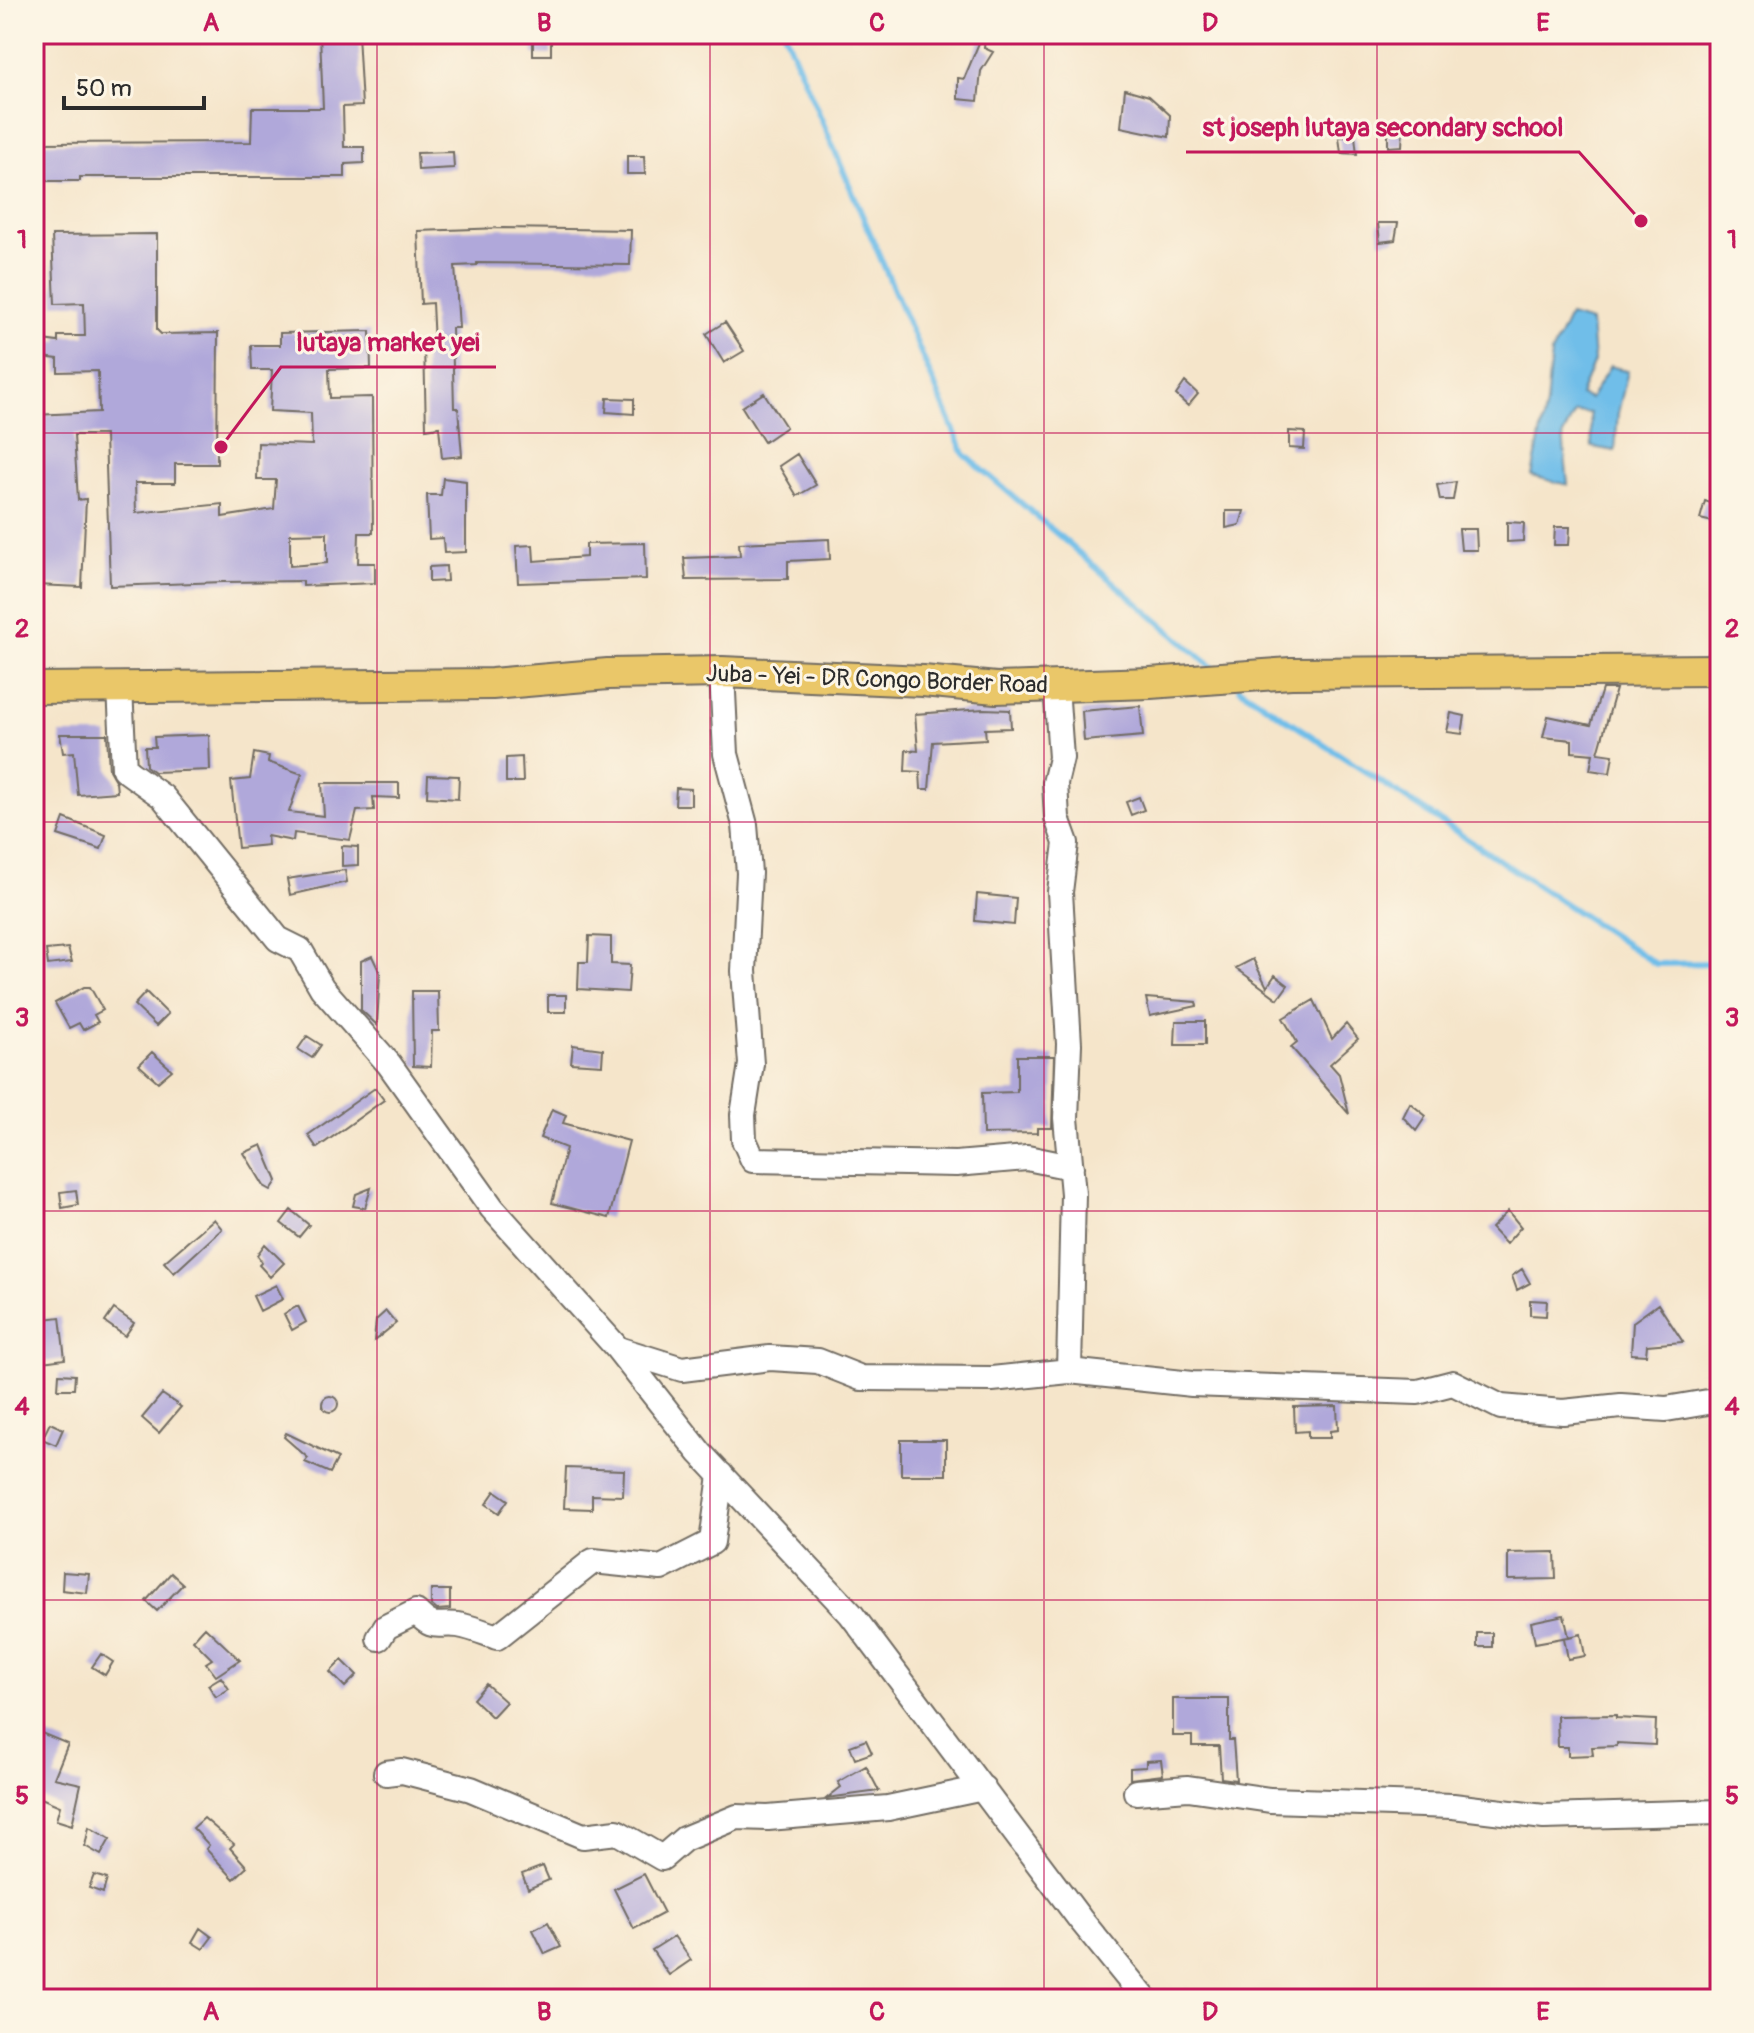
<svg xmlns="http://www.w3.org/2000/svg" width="1754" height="2033" viewBox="0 0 1754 2033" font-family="Pangolin,sans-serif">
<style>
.water{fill:#6fbee9;stroke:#4d748a;stroke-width:2}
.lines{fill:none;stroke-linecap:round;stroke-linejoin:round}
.stream{stroke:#6fbee9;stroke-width:6}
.building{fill:#b0a8da;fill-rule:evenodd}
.minor-casing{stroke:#726c63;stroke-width:28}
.major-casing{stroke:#726c63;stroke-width:34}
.minor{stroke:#fff;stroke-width:24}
.major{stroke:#eac769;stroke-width:30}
.grid{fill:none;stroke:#c2185b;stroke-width:2;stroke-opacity:0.55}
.labels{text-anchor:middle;stroke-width:6;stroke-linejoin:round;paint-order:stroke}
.street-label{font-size:24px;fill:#2b2b2b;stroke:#fcf5e5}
.leader{fill:none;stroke:#c2185b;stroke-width:3}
.callout-dot{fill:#c2185b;stroke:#fcf5e5;stroke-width:3}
.callout-label{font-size:26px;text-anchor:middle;font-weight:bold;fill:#c2185b;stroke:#fcf5e5;stroke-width:6;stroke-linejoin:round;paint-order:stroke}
.neatline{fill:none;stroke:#c2185b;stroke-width:3}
.grid-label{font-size:26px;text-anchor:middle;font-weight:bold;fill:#c2185b}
</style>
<rect width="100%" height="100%" fill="#fcf5e5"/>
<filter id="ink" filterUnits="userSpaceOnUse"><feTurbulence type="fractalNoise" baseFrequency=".0125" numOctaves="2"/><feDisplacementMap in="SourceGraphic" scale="16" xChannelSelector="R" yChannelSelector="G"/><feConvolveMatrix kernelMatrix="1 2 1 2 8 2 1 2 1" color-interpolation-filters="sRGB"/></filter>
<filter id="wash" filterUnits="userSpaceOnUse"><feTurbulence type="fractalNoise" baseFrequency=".006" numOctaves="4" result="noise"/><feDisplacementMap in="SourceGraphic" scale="32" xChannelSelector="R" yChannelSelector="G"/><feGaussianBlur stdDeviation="1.8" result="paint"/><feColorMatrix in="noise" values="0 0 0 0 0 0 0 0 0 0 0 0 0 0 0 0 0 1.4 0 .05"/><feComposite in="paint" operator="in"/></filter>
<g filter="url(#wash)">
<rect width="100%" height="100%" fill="#f5e5ca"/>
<path class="water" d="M1569,316L1591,322L1594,361L1580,395L1590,399L1610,366L1628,371L1618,413L1615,451L1592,447L1590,413L1575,412L1563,435L1568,485L1532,476L1546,405L1551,354Z"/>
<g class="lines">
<path class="stream" d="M785,34L964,454L1214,669
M1239,688L1656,964L1720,963"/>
</g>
<g id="blocks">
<path class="building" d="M320,34H358L362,106L343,107L344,147H364V163L345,164V177H80V181H34V143L251,142L252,108H323Z
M981,38L985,39L984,48L993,52L981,71L978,101L958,99V78L964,79Z
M533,40H551V55H533Z
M1125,89L1149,96L1170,115L1169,137L1121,127Z
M1403,128L1402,146L1388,147V129Z
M1355,136L1357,154L1341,153L1339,137Z
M453,152L454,168L418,170L417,153Z
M627,156H644L645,174H627Z
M1378,223H1398L1395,240L1380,242Z
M503,228L631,230L630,265L477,263V265L455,266L459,328H452L454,408H458L462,456L442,458L439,427L426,429L424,344H434L432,303L421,304L418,231Z
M157,234V330L161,334L218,333L217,464H175V483H135L136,513L222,504V517L274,509L276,480H257L258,443L312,445L311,413L270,411L272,370H252L251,345H280V333L370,331L371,368L329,369L330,398L372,397L373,533H359L358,563H375V583L303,586V581L223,582L110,586L105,435H74L78,500L86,499L82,587L36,585L39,535L34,536V415L99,412L98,371L58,372V359L34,356V339L58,342V336H85L84,303L55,304L52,235ZM327,533V563L290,566V534Z
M725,322L744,351L724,363L706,334Z
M1185,382L1198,394L1188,406L1176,395Z
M764,393L786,427L764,442L742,407Z
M607,398L634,399V414L606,412Z
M1289,431L1305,432L1304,449L1289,448Z
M797,454L816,485L797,496L779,466Z
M443,478L466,481V552L444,553L443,538L429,539L427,495H441Z
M1456,482L1453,500H1440L1437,485Z
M1705,501L1720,506L1717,523L1700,519Z
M1226,511H1244L1240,525L1226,528Z
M1507,522L1524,523L1523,541L1507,542Z
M1555,527H1570L1569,545H1554Z
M1459,529H1476L1477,550H1461Z
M829,539L830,559L788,561V579L686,580L684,558L740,556L739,543Z
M645,543L646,579L518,583L516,546L533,545L534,561L586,557V544Z
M446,566L447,581L429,582V567Z
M1602,689H1616L1598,753L1613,755L1610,773L1590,770L1593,754L1572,752V740L1543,737L1548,716L1591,725Z
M1140,706L1143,736L1084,741L1082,711Z
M984,709L1010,710L1011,728L985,729L986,739L933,742L929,789H921L920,772L905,771L906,750L918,751L915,714Z
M1451,713L1465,716L1462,734L1447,732Z
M60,734H107L109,770L116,782L117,792L78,795L74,752L63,753Z
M209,735L210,770L154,772L146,766L145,747H155L154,737Z
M254,753L269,756L268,762L302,774L289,812L324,816L322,783H399V798L373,797L374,810L357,811L350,840L294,833L293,841L267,836L268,845L238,848L231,781L250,779Z
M522,757L523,782H506V758Z
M428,775L459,776L458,799L427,797Z
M676,788L691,789V805H675Z
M1139,797L1144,810L1131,815L1126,802Z
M64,818L106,835L101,849L58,835Z
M342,846L358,847V865L342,866Z
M345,870L347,882L290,895L287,879Z
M977,894L1016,898L1014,925L975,921Z
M589,936L611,937V964L630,965L628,992L578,989L579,962H588Z
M68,948L72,962L48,965L46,950Z
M372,956L380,973L377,1025L361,1010V961Z
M1253,959L1267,987L1275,975L1288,985L1278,999L1236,968Z
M84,987H90L103,1010L94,1015L98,1022L83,1030L79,1023L69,1028L55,1003Z
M412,991H438L439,1031H432L431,1067L413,1066Z
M146,992L168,1014L156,1026L134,1005Z
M548,995H566V1012H548Z
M1146,998L1196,1002L1197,1006L1150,1016Z
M1314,1000L1332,1039L1346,1024L1358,1039L1330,1064L1339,1074L1349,1114L1291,1047L1297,1042L1283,1018Z
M1176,1021H1205V1045H1175Z
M307,1036L321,1045L312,1058L298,1049Z
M573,1045L603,1049L602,1065L571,1063Z
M152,1052L172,1070L158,1082L139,1065Z
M1017,1056H1054L1052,1128H1037V1133L983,1134L982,1093L1017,1092Z
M375,1088L384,1100L317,1148L308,1135Z
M1410,1103L1426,1116L1416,1131L1403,1117Z
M552,1109L566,1115L563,1123L629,1141L609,1218L552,1203L566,1148L540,1138Z
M262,1145L277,1181L271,1190L264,1186L244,1153Z
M371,1188L365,1208L353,1206L356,1194Z
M76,1190L78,1205L62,1208L60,1192Z
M291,1210L309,1225L299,1237L281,1223Z
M1508,1211L1521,1227L1506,1244L1491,1228Z
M214,1219L222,1229L174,1273L164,1262Z
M265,1244L284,1263L270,1277L259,1265L262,1262L257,1255Z
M1522,1269L1530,1283L1517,1290L1512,1276Z
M276,1285L283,1299L260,1311L253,1296Z
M1530,1300L1547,1301L1546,1316L1530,1315Z
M1658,1304L1683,1342L1647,1345L1646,1355L1631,1354L1633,1322Z
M298,1306L306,1322L292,1330L284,1314Z
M114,1309L134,1323L125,1336L105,1322Z
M386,1311L396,1323L374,1341L376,1320Z
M60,1317L65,1359L34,1363V1351L40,1346L36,1320Z
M59,1374L75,1375L74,1389H58Z
M162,1394L181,1407L159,1433L142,1418Z
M322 1404a8 8 0 1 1 16 0a8 8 0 1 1-16 0Z
M1337,1406L1338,1430L1330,1431V1438H1308V1431L1295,1432L1294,1407Z
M50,1423L63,1429L56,1445L42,1439Z
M286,1433L338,1458L330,1473L305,1462L308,1458L284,1437Z
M901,1440H946V1475H901Z
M566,1468L624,1470L623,1496L592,1495V1509L564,1508Z
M495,1491L508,1500L499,1513L486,1504Z
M1555,1552L1556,1579L1508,1580V1553Z
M63,1572L89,1574L87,1593L62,1590Z
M171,1573L183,1584L157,1611L146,1601Z
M431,1590H450V1609L437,1610L431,1605Z
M1564,1615L1569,1637L1581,1634L1585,1656L1568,1659L1564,1638L1568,1637L1535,1643L1531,1622Z
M205,1627L240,1660L216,1676L206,1663L212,1659L193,1640Z
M1477,1633H1492V1647H1477Z
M101,1654L113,1662L105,1675L92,1667Z
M342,1660L357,1675L345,1687L330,1672Z
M221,1677L229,1689L216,1697L208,1685Z
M486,1684L506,1702L492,1717L473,1699Z
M1173,1699H1229V1740H1233L1236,1780L1221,1778L1219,1746H1192V1736H1173Z
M1616,1715V1718L1656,1720L1655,1745L1617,1743V1746L1592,1747L1593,1755L1568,1756V1747H1558L1557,1716Z
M34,1730L68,1744L54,1778L81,1784L72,1825L56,1820L60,1806L34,1795Z
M866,1740L872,1753L855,1759L850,1746Z
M1161,1760L1163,1775L1130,1779V1768L1146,1767V1761Z
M866,1766L879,1791L827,1798L841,1787L838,1782Z
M204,1818L234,1844L230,1848L247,1867L234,1879L206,1849L209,1845L193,1828Z
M89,1827L110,1839L101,1855L85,1846Z
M543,1866L549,1880L528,1889L522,1874Z
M644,1874L664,1913L634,1929L614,1889Z
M94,1875L107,1879L103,1893L89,1888Z
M548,1922L561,1947L545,1954L533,1930Z
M200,1928L212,1937L203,1949L192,1942Z
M674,1936L691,1960L669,1975L652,1950Z"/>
</g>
</g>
<g filter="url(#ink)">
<use href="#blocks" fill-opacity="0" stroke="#726c63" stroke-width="2"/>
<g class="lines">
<g class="minor-casing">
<path id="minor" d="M722,672L726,754L745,825L749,873L744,971L751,1064L743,1115L744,1140L753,1160L956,1164L1027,1158L1071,1167
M1056,686L1061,758L1055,783L1057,818L1066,843L1060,892L1069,1044L1066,1118L1073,1194L1069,1371
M120,688L124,769L163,797L278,939L300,950L322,988L389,1064L492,1208L618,1349L700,1453L851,1614L1080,1919L1145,1999
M618,1349L682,1369L770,1358L818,1361L861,1378L992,1379L1069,1371L1192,1384L1418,1392L1453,1383L1501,1407L1563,1412L1621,1406L1666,1409L1720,1400
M379,1638L386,1627L416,1612C436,1632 436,1622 458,1625C471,1627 485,1633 497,1637L593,1561L661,1568L712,1542L721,1475
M386,1773L402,1771L471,1789L583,1836L617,1832L662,1858L684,1839L737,1817L768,1818L888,1808L983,1788
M1136,1792L1188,1788L1270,1800L1453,1806L1544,1817L1720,1812"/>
</g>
<g class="major-casing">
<path id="major" d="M34,688L492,684L608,674L722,672L923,681L996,688L1150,683L1291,673L1720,670"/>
</g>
<use href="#minor" class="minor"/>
<use href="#major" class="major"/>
</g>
</g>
<path class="grid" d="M377,34V1999M710,34V1999M1044,34V1999M1377,34V1999M34,433H1720M34,822H1720M34,1211H1720M34,1600H1720"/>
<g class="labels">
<g class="street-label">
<text transform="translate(877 679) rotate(2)" y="8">Juba - Yei - DR Congo Border Road</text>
</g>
</g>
<path class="leader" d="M1641 221L1579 152H1186M221 447L281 367H496"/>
<g class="callout-dot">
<circle cx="1641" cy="221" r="8"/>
<circle cx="221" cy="447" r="8"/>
</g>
<g class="callout-label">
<text x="1383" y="136">st joseph lutaya secondary school</text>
<text x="388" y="351">lutaya market yei</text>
</g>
<rect width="1754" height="2033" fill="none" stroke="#fcf5e5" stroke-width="88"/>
<path d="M64 96v12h140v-12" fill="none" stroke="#2b2b2b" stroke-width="4"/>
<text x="76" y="96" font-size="24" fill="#2b2b2b" stroke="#fcf5e5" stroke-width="6" paint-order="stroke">50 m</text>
<rect x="44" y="44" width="1666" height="1945" class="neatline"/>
<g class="grid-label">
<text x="211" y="31">A</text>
<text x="544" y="31">B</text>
<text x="877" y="31">C</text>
<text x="1210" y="31">D</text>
<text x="1543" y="31">E</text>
<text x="22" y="248">1</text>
<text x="1732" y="248">1</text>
<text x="22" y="637">2</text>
<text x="1732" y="637">2</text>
<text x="22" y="1026">3</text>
<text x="1732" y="1026">3</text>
<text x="22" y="1415">4</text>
<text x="1732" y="1415">4</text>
<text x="22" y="1804">5</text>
<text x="1732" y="1804">5</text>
<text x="211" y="2020">A</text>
<text x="544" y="2020">B</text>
<text x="877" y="2020">C</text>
<text x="1210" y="2020">D</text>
<text x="1543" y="2020">E</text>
</g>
</svg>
